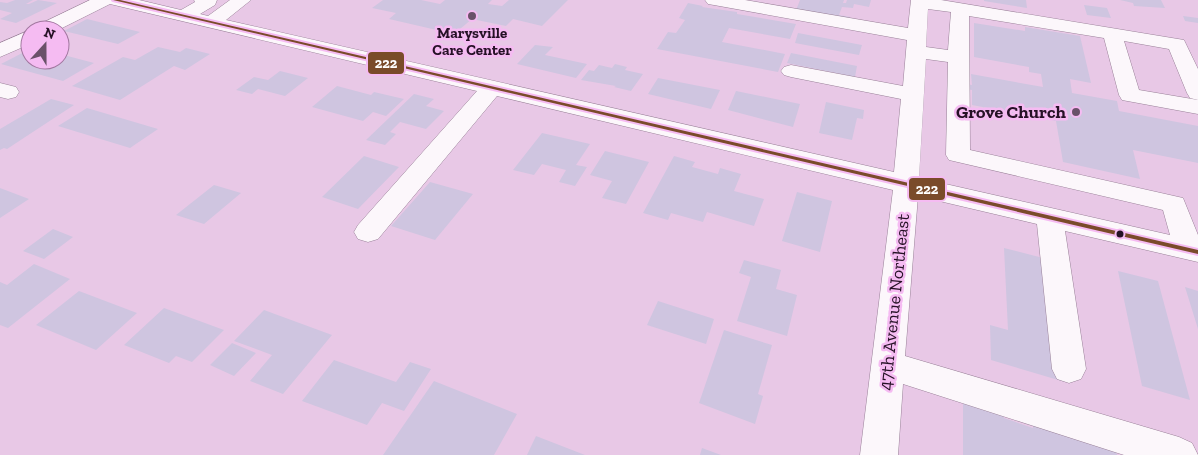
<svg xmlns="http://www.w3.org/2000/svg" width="1198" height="455" viewBox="0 0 1198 455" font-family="'Zilla Slab',serif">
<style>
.building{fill:#cfc5e0}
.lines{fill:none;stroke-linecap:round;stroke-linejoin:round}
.minor-casing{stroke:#998198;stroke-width:1}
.minor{fill:#fcf7fb;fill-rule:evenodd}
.bus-1-casing{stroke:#f5bbf2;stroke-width:4}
.bus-1{fill:#7a4b2a;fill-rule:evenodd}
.poi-dot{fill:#6a5169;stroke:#f5bbf2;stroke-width:2}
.bus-dot{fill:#261126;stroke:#f5bbf2;stroke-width:2}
.labels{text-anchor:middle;stroke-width:5;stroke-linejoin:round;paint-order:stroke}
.far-poi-label{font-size:15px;font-weight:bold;fill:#261126;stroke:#f5bbf2}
.poi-label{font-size:18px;font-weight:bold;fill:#261126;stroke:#f5bbf2;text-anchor:end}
.street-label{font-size:18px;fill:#261126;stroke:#f5bbf2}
.line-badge{stroke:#f5bbf2;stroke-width:2}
.badge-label{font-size:14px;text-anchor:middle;font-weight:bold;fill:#fff}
</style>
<rect width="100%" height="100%" fill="#e8c8e6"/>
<path class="building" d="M15,0H33L26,4H29L38,0L57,3L16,23L0,19L12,13L0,10V2L7,3Z
M383,0H421L440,4L445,0H492L488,4L502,6L509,0H568L542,26L513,19L506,26L472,19L454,34L389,19L396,13L372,8Z
M800,0H844L843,3H846L847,0H871L869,7L854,4L853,8L842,7L839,15L850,17L848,22L795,13Z
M984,0H1026L1027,8L984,1Z
M1120,0H1161L1165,8L1134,6L1133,3Z
M688,3L703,6L702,7L737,12V14L796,24L790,39L729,28L722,42L785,54L778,72L657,49L668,32L676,33L685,20L679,18Z
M1084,5L1107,8L1111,18L1087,15Z
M1183,16L1198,18V23L1185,21Z
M87,19L140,32L118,44L64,31Z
M974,23L1025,31V27L1080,36L1091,83L1070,79L1072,93L1117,101L1119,111L1198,126V163L1133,150L1140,179L1063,162L1056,121L972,105V90L966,89V84L972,85L971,74L1043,87L1041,74L1029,72V67L974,57Z
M798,33L862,45L859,55L795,43Z
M535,45L553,47L545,55L587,64L576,78L517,64Z
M158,47L180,52L186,48L210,54L185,70L174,66L120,100L72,86L123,57L135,60Z
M30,49V60H60V54L94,63L63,81L1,64Z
M791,53L857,66L855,77L787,63Z
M615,64L627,67L625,70L643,74L631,91L614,87L616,86L581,80L589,70L594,71L599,65L612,68Z
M280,71L308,78L285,96L258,89L252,94L236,90L254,77L268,80Z
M658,78L720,90L711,109L648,94Z
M337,86L371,95L374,92L404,99L386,116L373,112L363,121L312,107Z
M736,91L800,104L793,127L728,110Z
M414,94L434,99L426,106L444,111L426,129L400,122L390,132L396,134L385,145L366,140Z
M51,99L74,105L7,149L4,148L0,150V129Z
M826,102L864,110L863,119L857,118L852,140L819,133Z
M87,108L158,129L130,148L58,126Z
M542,133L590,144L576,165L587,167L575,186L559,182L566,170L542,164L534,175L513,170Z
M605,151L649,162L626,204L602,198L612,181L590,175Z
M364,156L399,167L358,209L322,197Z
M674,156L695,162L692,167L718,174L720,168L741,174L734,191L764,199L754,226L707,212L703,222L671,213L668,220L643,213Z
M430,182L473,194L435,240L391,226Z
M214,185L241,193L204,224L176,215Z
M0,188L29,199L0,218Z
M797,192L832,201L820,252L782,241Z
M53,229L73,237L44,259L23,251Z
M1004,248L1051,260L1065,382L991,360L990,325L1008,330Z
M744,260L781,270L776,289L797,295L787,336L737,321L751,277L739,273Z
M34,264L70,279L8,328L0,325V282L7,285Z
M1118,271L1158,281L1190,400L1142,386Z
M1185,287L1198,291V329Z
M79,291L137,313L96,350L36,325Z
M658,301L714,319L706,344L647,325Z
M164,308L224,330L192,362L176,356L169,363L124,345Z
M264,310L332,335L283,394L250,381L272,355L234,341Z
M724,330L772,345L758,394L763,396L755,424L699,403Z
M232,343L256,353L234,376L210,365Z
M334,360L396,382L410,362L431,369L404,411L382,403L367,425L302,401Z
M434,381L517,414L494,455H383Z
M963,400L1004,410V418L1033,428V419L1115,444L1117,455H963Z
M536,436L585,455H527Z
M702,448L721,455H700Z"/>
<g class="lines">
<g class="minor-casing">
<path id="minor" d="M90,0H139L181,10L195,2L194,0H217L215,5L200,14L208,16L230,0H251L226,20L894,172L901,99L791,77L784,75L781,71L784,67L791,65L903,86L907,40L714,5L708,4L705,0H745L908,28L911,0H941L1184,40L1198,69V100L1190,98L1187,93L1169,49L1124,41L1139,90L1198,100V114L1122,100L1119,95L1104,38L969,16L970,150L1183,198L1198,235V262L1065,231L1086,369L1081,379L1069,383L1057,379L1052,369L1037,224L918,196L905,356L1179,437L1192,443L1198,455H1124L903,384L898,455H860L893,190L497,96L378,239L368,242L358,239L354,232L358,225L477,91L110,4L58,30H33L36,26ZM928,9L951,12L948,50L926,47ZM926,59L948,62L946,155L949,160L1163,210L1170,235L919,178Z
M30,30V44L0,57V43Z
M0,83L16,87L19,92L16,97L8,99L0,97Z"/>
</g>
<use href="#minor" class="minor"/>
<g class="bus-1-casing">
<path id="bus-1" d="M113,0H120L1198,250V254Z"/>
</g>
<use href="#bus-1" class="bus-1"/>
</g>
<g class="poi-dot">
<circle cx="472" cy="16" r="5"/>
<circle cx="1076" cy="112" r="5"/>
</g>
<circle class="bus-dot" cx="1120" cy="234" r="4.5"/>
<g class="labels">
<g class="far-poi-label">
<text x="472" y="38">Marysville<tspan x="472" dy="17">Care Center</tspan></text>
</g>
<g class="poi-label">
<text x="1066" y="118">Grove Church</text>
</g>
<g class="street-label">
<text transform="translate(894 302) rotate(-84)" y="6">47th Avenue Northeast</text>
</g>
</g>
<g class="line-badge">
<rect x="367" y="51" width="38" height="24" rx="5" fill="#7a4b2a"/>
<rect x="908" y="177" width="38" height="24" rx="5" fill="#7a4b2a"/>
</g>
<g class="badge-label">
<text x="386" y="68">222</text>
<text x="927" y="194">222</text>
</g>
<g transform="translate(45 45) rotate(21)"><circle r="24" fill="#f5bbf2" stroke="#a277a0"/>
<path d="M0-4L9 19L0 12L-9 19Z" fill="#6a5169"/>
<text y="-8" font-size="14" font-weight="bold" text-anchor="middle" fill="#261126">N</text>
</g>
</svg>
